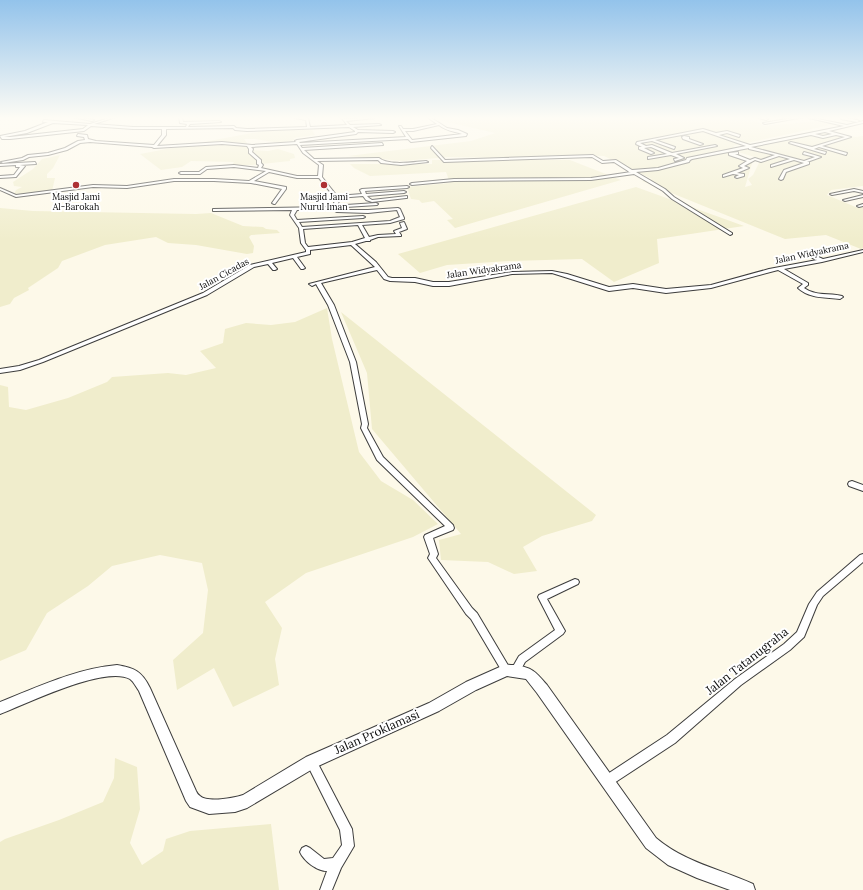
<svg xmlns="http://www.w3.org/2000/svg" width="863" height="890" viewBox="0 0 863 890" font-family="Lora,serif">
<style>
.farmland{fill:#f0edcc;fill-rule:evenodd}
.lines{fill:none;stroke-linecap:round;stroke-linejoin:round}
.minor-casing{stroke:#3d3d3d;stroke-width:2}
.tertiary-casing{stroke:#3d3d3d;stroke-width:2}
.minor{fill:#fff;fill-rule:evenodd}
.tertiary{fill:#fff;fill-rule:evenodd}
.poi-dot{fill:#ad3035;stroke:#fff;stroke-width:1.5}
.labels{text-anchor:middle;stroke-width:4;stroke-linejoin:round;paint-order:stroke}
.far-poi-label{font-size:9px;fill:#0a0a0a;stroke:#fff}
.far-street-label{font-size:9px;fill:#0a0a0a;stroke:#fff}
.near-street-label{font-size:12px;fill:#0a0a0a;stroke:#fff}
</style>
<rect width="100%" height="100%" fill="#fdf9e9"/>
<path class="farmland" d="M187,117H285L255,120L187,121Z
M406,117H749L764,126L817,121L835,124L733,146L737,150L827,131L855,137L863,136V186L831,190L827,195L858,208L863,207V248L861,249L826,235L785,239L642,181L652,179L604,156L571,155L510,158L448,157L403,161L348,156L471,141L495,133L430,118ZM738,152L761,159L753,175L748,179L752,185L745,187L753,160L742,157Z
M301,128L300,130H312L315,135L300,137L294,138L295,140L280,143L255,139H244L252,150L268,151L278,149L294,154L295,158L290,159V161L251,165H232L234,162L191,161L182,167L161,170L140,154L268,130Z
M60,155L53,168L47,174V178H55L52,191L22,195L14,194L16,190L22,187L14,186L13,182L33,169L42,159Z
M432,160H570L621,180L455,228L447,220L453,219L434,201L422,203L419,200L411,199L407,187L450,183L446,172L370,176L354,168L350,164H432Z
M636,187L744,226L657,239L659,263L614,282L582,259L509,261L447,265L420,273L398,254Z
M0,208L33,211L196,214L211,213L243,226L263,227L266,229L277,230L280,233L251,235L249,237L254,246L253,253L247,254L196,245L168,243L156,237L105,245L62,261L58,268L28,288L29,290L14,298L10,304L0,307Z
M327,308L332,339L359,452L381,481L413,500L438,524L413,537L306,573L265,602L282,628L275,659L279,685L233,707L214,668L177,690L173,660L203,633L208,590L202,563L160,555L112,566L88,586L47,613L26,650L0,661V385L8,387L9,407L26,410L68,398L107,382L112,377L168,373L186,375L216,368L200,351L223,343L225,329L246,323L271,325L295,322Z
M341,312L596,515L592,521L542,536L523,547L537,571L514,574L488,562L441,560L439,540L461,534L372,429L367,373Z
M115,758L137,767L140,809L130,843L142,865L163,851L166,839L190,831L271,824L279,890H0V842L5,839L59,820L103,802L114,778Z"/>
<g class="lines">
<g class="minor-casing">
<path id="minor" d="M72,117H77L94,120L92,121Z
M112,117H116L94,124L133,127H186L187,124L180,123L179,117H182L183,122L219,121L221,122L190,124L188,127L234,126L236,128L247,129L307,127L306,120L295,118V117L308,118L310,127L347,125L341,117H343L345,119L376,117L375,118L346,121L350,125L379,124L381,125L353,127L358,130L393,131L395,132L393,133L358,132L356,134L299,142L300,143L406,137L399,126H401L403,129H413L437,124L427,117H430L447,128L458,130L467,134L466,136L411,142L408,139L300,145L302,148L382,143L383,145L304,150L314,159L379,158C389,166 413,162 426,161L428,162L401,165L381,163L378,160L317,161L323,165L322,177L337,196L362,194L360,190L362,189L407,186L409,187L407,188L365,191L366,194L404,191L406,192L404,193L367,196L369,198L372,200L407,196V198H406L372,202L366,200L363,196L338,198L339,201L337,206L339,207V210H368L398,208L400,209L404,218V219L390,223L362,225L369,237L378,235L396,234L394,231L402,228L400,223L404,222L407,229L399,232L401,235V236L378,237L370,240V241H366L355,244L376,262L388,277L392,278H415L433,282H449L512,272L552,271L567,274L609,287L633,284L666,289L711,285L769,269L817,260L803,253V252L805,251L823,259L863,250V252L822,262L784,269L808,283V285L804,288C815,296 829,293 842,296L843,297L840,299C826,297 810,299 798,288L803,284L778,270L711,288L666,293L633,288L609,291L552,273L512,274L449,286H433L415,282L390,281L384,279L377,270L321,283L334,305L356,362L368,424L367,428L383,457L453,525L454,528L453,530L433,538L438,554L436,558L472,608L477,613L509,667L511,670L509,673L506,674L503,673L471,619L466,614L428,558L430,554L424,537L425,535L445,526L377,460L361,428L362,424L350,362L328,305L316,284L312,286L309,284L375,267L351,245L310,250V254L297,257L305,268L303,269H301L293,258L272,263L277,269L275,270H273L268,264L254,267L207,295L43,362L20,370L0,373V369L19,366L39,360L203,293L250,265L306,252V250L301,243L299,228L290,215L292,210L214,211H213V209L329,207L333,205L335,201L332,194L319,178H297L269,172L254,181L286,187V189L275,204H274L272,203L282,189L251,183L214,181H174L127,188L93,187L16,197L0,190V188L16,195L93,185L127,186L174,179H214L249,181L266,171L234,167L207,169L200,174H181L179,173L181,172H199L206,167L234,165L258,168L259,165L257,164V160L249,153V149L247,146L222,144L154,148L152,147L90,142L80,143L67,150L48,155L29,157L23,160L3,163L1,162L22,158L28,155L48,153L65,148L78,141L85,140L84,137L77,136L78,134L87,135L88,139L96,141L154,145L162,135V129H133L91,126L84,131L10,139H2L0,136L25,131L48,122H43L44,120L90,124ZM53,123L88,125L83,129L10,137H4L27,133ZM439,125C446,131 454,131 462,134L412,140L405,131H413ZM349,127L355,131V132L297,140L295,141L296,142L252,145L222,142L157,146L166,135V129L233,128L235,130L247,131ZM297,144L303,153L319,165L318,176H297L261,168L263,165L261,163V160L252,152L253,149L251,147ZM335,207V211L337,212L368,213L397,210L400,217L390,221L302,227L299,222L363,218L365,217L363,216L297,220L294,215L297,210L330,209ZM358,225L365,238L352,242L308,247L305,243L303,229Z
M756,117H760L768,119L766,120Z
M799,117H804L765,124L763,123Z
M808,117L847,125L863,121V123L829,131L851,137L822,146L847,153L846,155L819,147L814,149L826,152L825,154L789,143L791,142L812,147L845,137L836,135L823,138L811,135L751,147L804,161L815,157L803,154L804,152L821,157L807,162H809V164L786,172L783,179L781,180L779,179L784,170L804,163L794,160L771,167V165L790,159L779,156L761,162L755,160L744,166L749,168L737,173L744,174V176L737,178L735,177L739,175L733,174L723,177V175L743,168L739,166L747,161L729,155V153L738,152V154H735L750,160L755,158L761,160L775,155L749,149V148L692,159L690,160L689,162L658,170L636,172L665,189L674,197L732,233V234L730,235L672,199L663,191L634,174L591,180L454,181L412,185L410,184L412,183L454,179L591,178L631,172H629L628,171L614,162L602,163L592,157L444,162L431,148L432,146L445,160L593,155L603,161L616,160L632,170L658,168L686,160L687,158L692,157L746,146L703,131L655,140L675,147L674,149L652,141L640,143L646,146L652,145L672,153L715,145L717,146L676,154L684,158L675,161L674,159L679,158L671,155L648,159V157L667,154L651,147L644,148L654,153L651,154L639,149V147H642L636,144L637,142L703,129L716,133L727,131L740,135L739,137L727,133L719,135L750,145L844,126L809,118ZM825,132L832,134L823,136L815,134Z
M842,117L857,120L859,121L857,122L841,119Z
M684,136L689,137V139L703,144L700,145L683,139L682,137Z
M35,162L36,164L20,165L25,166L16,177L0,178V176L14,175L20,167H16V165L0,166V164Z
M854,189L863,191V193L854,191L832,195L830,194Z
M863,195V197L845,201L843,200Z
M376,203L378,204L377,205L346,207L344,206L346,205Z
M863,204V206L859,207L857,206Z
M852,481L863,485V491L849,486L848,484L849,482Z
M863,554V562L823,596L817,605L804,637L790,650L741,685L675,743L611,785L607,787L603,785L601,781L603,777L667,735L735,679L784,644L797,632L809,604L817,592L860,555Z
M575,579L578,580L579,582L578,584L547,599L565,631L563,634L525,662L519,673L516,674L513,673L511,670L519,656L555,630L538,597L539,595Z
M311,757L315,758L352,829L354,846L341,868L332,890H320L327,871C317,871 304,861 300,852L302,848L306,846L310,848L324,859L333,858L342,845L340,830L306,762L307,758Z"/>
</g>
<g class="tertiary-casing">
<path id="tertiary" d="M117,665C134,668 142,671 150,688L196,791C197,793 198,795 200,796C208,803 234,798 243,795L306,757L429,703L466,682L502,666C506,664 510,665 514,665C532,667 536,672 547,685L656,838C686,863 718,868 753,884L755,890H730L697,878L668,865L646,848L537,693L526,679L507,676L476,690L439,711L316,767L247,808L235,812L209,814L190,807L186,801L139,691C136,687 134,682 130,679C105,665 26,704 0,714V702C38,687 75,669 117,665Z"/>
</g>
<use href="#minor" class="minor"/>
<use href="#tertiary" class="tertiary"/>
</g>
<linearGradient id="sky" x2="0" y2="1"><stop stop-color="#93c3eb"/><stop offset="0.49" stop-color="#fefcf5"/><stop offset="1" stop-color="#fefcf5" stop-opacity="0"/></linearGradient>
<rect width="863" height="241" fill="url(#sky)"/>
<g class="poi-dot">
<circle cx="76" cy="185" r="4"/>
<circle cx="324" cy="185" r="4"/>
</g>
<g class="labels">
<g class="far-poi-label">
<text x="76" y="200">Masjid Jami<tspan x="76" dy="10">Al-Barokah</tspan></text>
<text x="324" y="200">Masjid Jami<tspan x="324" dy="10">Nurul Iman</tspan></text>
</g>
<g class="far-street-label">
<text transform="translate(812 253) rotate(-12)" y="3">Jalan Widyakrama</text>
<text transform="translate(484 270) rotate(-8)" y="3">Jalan Widyakrama</text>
<text transform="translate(224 274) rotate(-29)" y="3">Jalan Cicadas</text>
</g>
<g class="near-street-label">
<text transform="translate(747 661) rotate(-38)" y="4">Jalan Tatanugraha</text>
<text transform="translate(377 732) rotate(-24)" y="4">Jalan Proklamasi</text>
</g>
</g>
</svg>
